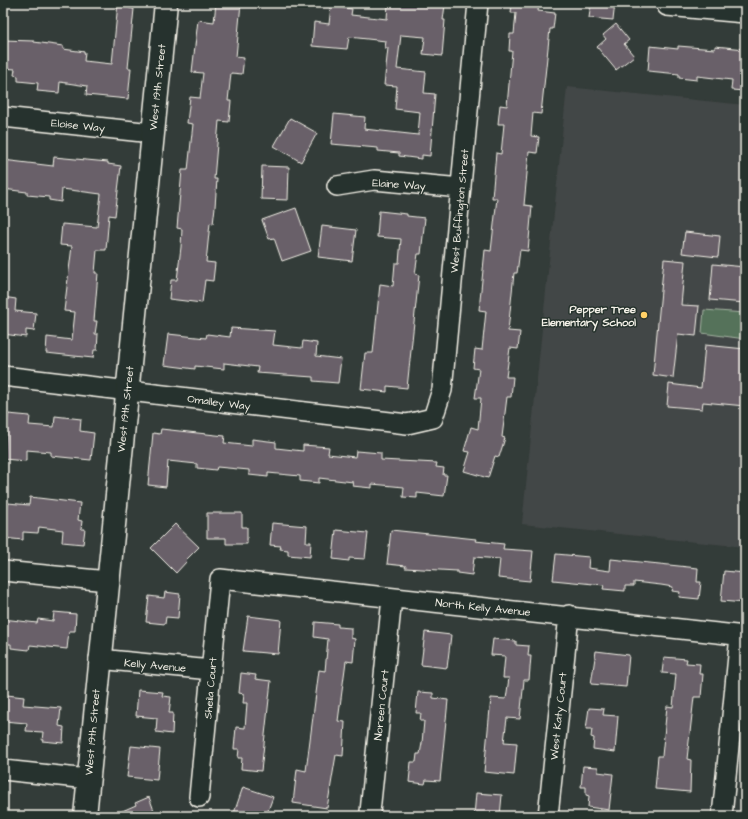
<svg xmlns="http://www.w3.org/2000/svg" width="748" height="819" viewBox="0 0 748 819" font-family="'Architects Daughter',sans-serif">
<style>
.built{fill:#434747}
.green{fill:#54725a;stroke:#a4b2a1}
.building{fill:#696169;stroke:#f4f1e8}
.lines{fill:none;stroke-linecap:round;stroke-linejoin:round}
.minor-casing{stroke:#f4f1e8;stroke-width:22}
.major-casing{stroke:#f4f1e8;stroke-width:25}
.minor{stroke:#26332d;stroke-width:19}
.major{stroke:#26332d;stroke-width:22}
.poi-dot{fill:#ffd166;stroke:#26332d;stroke-width:1.5}
.labels{text-anchor:middle;stroke-width:3;stroke-linejoin:round;paint-order:stroke}
.street-label{font-size:11px;fill:#f4f1e8;stroke:#26332d}
.poi-label{font-size:11px;font-weight:bold;fill:#f4f1e8;stroke:#26332d;text-anchor:end}
</style>
<rect width="100%" height="100%" fill="#333c39"/>
<filter id="ink" filterUnits="userSpaceOnUse"><feTurbulence type="fractalNoise" baseFrequency=".025" numOctaves="2"/><feDisplacementMap in="SourceGraphic" scale="8" xChannelSelector="R" yChannelSelector="G"/><feConvolveMatrix kernelMatrix="1 2 1 2 8 2 1 2 1" color-interpolation-filters="sRGB"/></filter>
<g filter="url(#ink)">
<path class="built" d="M567,87L745,105V547L522,524Z"/>
<path class="green" d="M704,310L745,313V339L702,333Z"/>
<path class="building" d="M118,3H130L129,8L134,9L128,68H131L128,99L86,95L87,86L60,82L59,93L37,91L38,83L18,81V76L14,75L15,69L3,68V40L34,41V42L63,46V49L85,52L84,61L112,64Z
M216,3H241L236,57L244,58L242,74L231,73L228,101H231L229,122L219,121L214,179H217L215,207L213,224L210,223L206,262L215,263L213,281L205,280L202,303L169,299L171,280H177L181,247L182,229L177,228L182,170H188L191,142L193,124L187,123L190,97L200,98L203,73L192,72L198,20L214,22Z
M388,3L445,5L443,20H445L442,56L423,54L425,37L401,35L397,69L426,72L424,93L435,94L430,156L422,155V159L399,156V153L378,151V148L331,144L334,114L365,117L364,129L418,135L420,112L395,109L397,86L384,85L388,48H385L386,41L349,37L347,49L312,46L314,22L329,24L331,6L352,9L351,15L387,19Z
M512,3H539L538,11L555,13L553,29H550L541,114L533,113L531,136L539,137L537,153L529,152L524,205L532,206L528,251L520,250L517,273H514L508,331L520,332L518,349L510,348L506,377H513L511,397H507L502,437L505,438L499,457L495,456L488,478L464,471L470,452L464,451L471,427L478,429L481,398H475L479,369L473,368L475,349L482,350L486,311L479,310L485,250L491,251L497,198H492L496,153L501,154L504,124H498L500,105L507,106L512,51H509L510,34H514L516,13H511Z
M591,3H615L613,20L589,18Z
M616,24L629,40L624,44L634,56L616,70L597,47L606,39L603,35Z
M650,46L678,49V46L715,49V46L745,49V91L731,90L732,80L697,76V80L679,78V74L648,71Z
M290,118L317,133L301,162L274,146Z
M54,157L108,162V164L121,166L115,216L109,215L106,250H97L95,273H98L94,321H97L95,334H98L97,350H94L93,358L46,353L47,337L72,340L75,312L64,311L72,246L60,245L62,224L97,227L101,194L62,189L61,202L49,200V197L27,195V192L3,189V160L53,166Z
M262,166L289,167L288,200L261,199Z
M296,208L311,251L282,261L274,238L269,239L262,220Z
M379,211L407,214V216L425,218L421,254H418L415,274L419,275L407,388L387,386V392L361,389L365,353H373L380,284L393,286L395,263H399L401,239L377,237Z
M322,226L356,230L352,261L318,257Z
M685,232L720,236L718,257L682,253Z
M664,259L685,261L681,305L699,306L696,336L678,334L673,378L653,375Z
M713,264L745,267V303L710,300Z
M3,297L16,299L15,311L36,313L34,331L26,330V337L3,334Z
M231,328L275,331L273,345L302,348L303,341L317,343L316,356L341,359L338,383L313,381V377L257,373L258,367L224,363V369L195,366V369L164,365L168,334L206,338L207,334L230,337Z
M705,345L745,349L741,392L745,393V406L703,402L702,409L667,406L669,384L701,388Z
M8,414L30,416L29,425L54,427L55,416L81,419L80,431L94,433L91,460L51,456V452L26,450V461L4,459Z
M161,429L225,436L224,443L252,446V439L276,442V448L303,451V445L329,447L328,454L355,457L356,451L381,453V460L437,463L436,467L444,468L443,475H447L444,496L417,493V498L403,497L404,487L372,484V488L352,486L353,482L319,478V483L300,481V476L268,473V477L249,475V470L217,467L216,470L197,468V464L168,461L166,487L148,485L153,433L160,434Z
M30,497L80,503L78,520L82,521L81,529H85L83,544L62,542L63,530L39,527L38,533L23,532V540L3,538V522L6,523L8,503L29,505Z
M207,513H242V527H247V544H226V538H207Z
M272,523L307,526L306,542H311L310,557L288,555V550L280,549L281,546L270,545Z
M175,524L199,547L186,560L187,561L176,573L151,548Z
M336,530L368,533L365,559L349,558V561L333,559Z
M391,530L476,539L475,541L504,544L503,549L533,551L530,581L498,578L500,559L474,557L472,575L457,573V571L405,568L406,566L387,564Z
M556,554L589,557L588,568L610,571L611,559L698,568L697,582H701L699,599L679,597L680,592L672,591L673,587L661,585L634,582V586H625V591L603,589L604,585L553,580Z
M724,571L745,573V603L721,601Z
M165,592L180,594L178,618L166,617L165,624L146,622L149,596L164,598Z
M54,612L76,614L75,631H69L67,649L30,645L29,650L11,648V644H3V619L37,623L38,619L53,621Z
M248,616L281,620L278,654L243,651Z
M315,622L338,624V627L351,628V638L355,639L353,662L346,661L338,721L345,722L343,756L336,755L327,808L293,803L297,769L306,771L319,670L325,671L328,639L314,637Z
M425,632L451,635L447,668L421,665Z
M493,639L516,641V645L529,646L528,656H531L529,680H524L520,719L507,718L504,742L517,743L514,775L484,772L491,698L506,699L509,678H503L505,656L491,655Z
M596,651L629,655L626,687L591,684Z
M664,657L687,659L686,663L700,664L699,674H703L701,697H694L687,759L691,760L690,792L655,789L658,756H662L667,706L673,707L676,674L662,673Z
M241,673L256,675L255,679L271,681L261,771L241,769L242,758H238L239,749H234L236,727L245,728L247,703H243L244,694L239,693Z
M138,690L163,692L162,696L171,697L169,713H173L172,734L156,732L157,718L136,716Z
M418,692L433,693V698L448,700L440,781L426,780L425,784L409,782L411,762H416L417,754H420L422,743L424,721H420L421,713H416Z
M7,695L24,697L23,705L61,708L59,726L64,727L63,743L42,741L43,732L26,731L27,723L3,721V699H6Z
M589,708L604,709L603,715L618,716L615,752L593,749L594,738L591,737L592,729H586Z
M131,746L160,749L157,780L127,777Z
M583,766L598,767V772L613,774L609,810L588,807L589,796L586,795V787H581Z
M243,787L273,797L266,816H233Z
M476,793L502,795L500,816H474Z
M149,797L156,816H111L136,805L135,803Z"/>
<g class="lines">
<g class="minor-casing">
<path id="minor" d="M667,6L745,13
M3,117L152,133
M337,186L374,180L461,188
M3,376L407,424L433,418L442,390L478,3
M3,571L108,581
M99,659L211,670
M3,770L88,779
M199,797L220,579L745,636
M370,812L392,598
M548,816L569,615
M722,816L740,636"/>
</g>
<g class="major-casing">
<path id="major" d="M85,816L166,3"/>
</g>
<use href="#minor" class="minor"/>
<use href="#major" class="major"/>
</g>
</g>
<circle class="poi-dot" cx="644" cy="315" r="4"/>
<g class="labels">
<g class="street-label">
<text transform="translate(157 87) rotate(-84)" y="4">West 19th Street</text>
<text transform="translate(78 125) rotate(6)" y="4">Eloise Way</text>
<text transform="translate(399 184) rotate(4)" y="4">Elaine Way</text>
<text transform="translate(459 211) rotate(-85)" y="4">West Buffington Street</text>
<text transform="translate(219 402) rotate(7)" y="4">Omalley Way</text>
<text transform="translate(125 409) rotate(-84)" y="4">West 19th Street</text>
<text transform="translate(483 607) rotate(6)" y="4">North Kelly Avenue</text>
<text transform="translate(155 665) rotate(5)" y="4">Kelly Avenue</text>
<text transform="translate(210 688) rotate(-85)" y="4">Sheila Court</text>
<text transform="translate(381 705) rotate(-84)" y="4">Noreen Court</text>
<text transform="translate(558 716) rotate(-84)" y="4">West Katy Court</text>
<text transform="translate(92 732) rotate(-85)" y="4">West 19th Street</text>
</g>
<g class="poi-label">
<text x="636" y="313">Pepper Tree<tspan x="636" dy="13">Elementary School</tspan></text>
</g>
</g>
<rect width="748" height="819" fill="none" stroke="#26332d" stroke-width="16"/>
<rect x="8" y="8" width="732" height="803" fill="none" stroke="#f4f1e8" stroke-width="1.5" filter="url(#ink)"/>
</svg>
